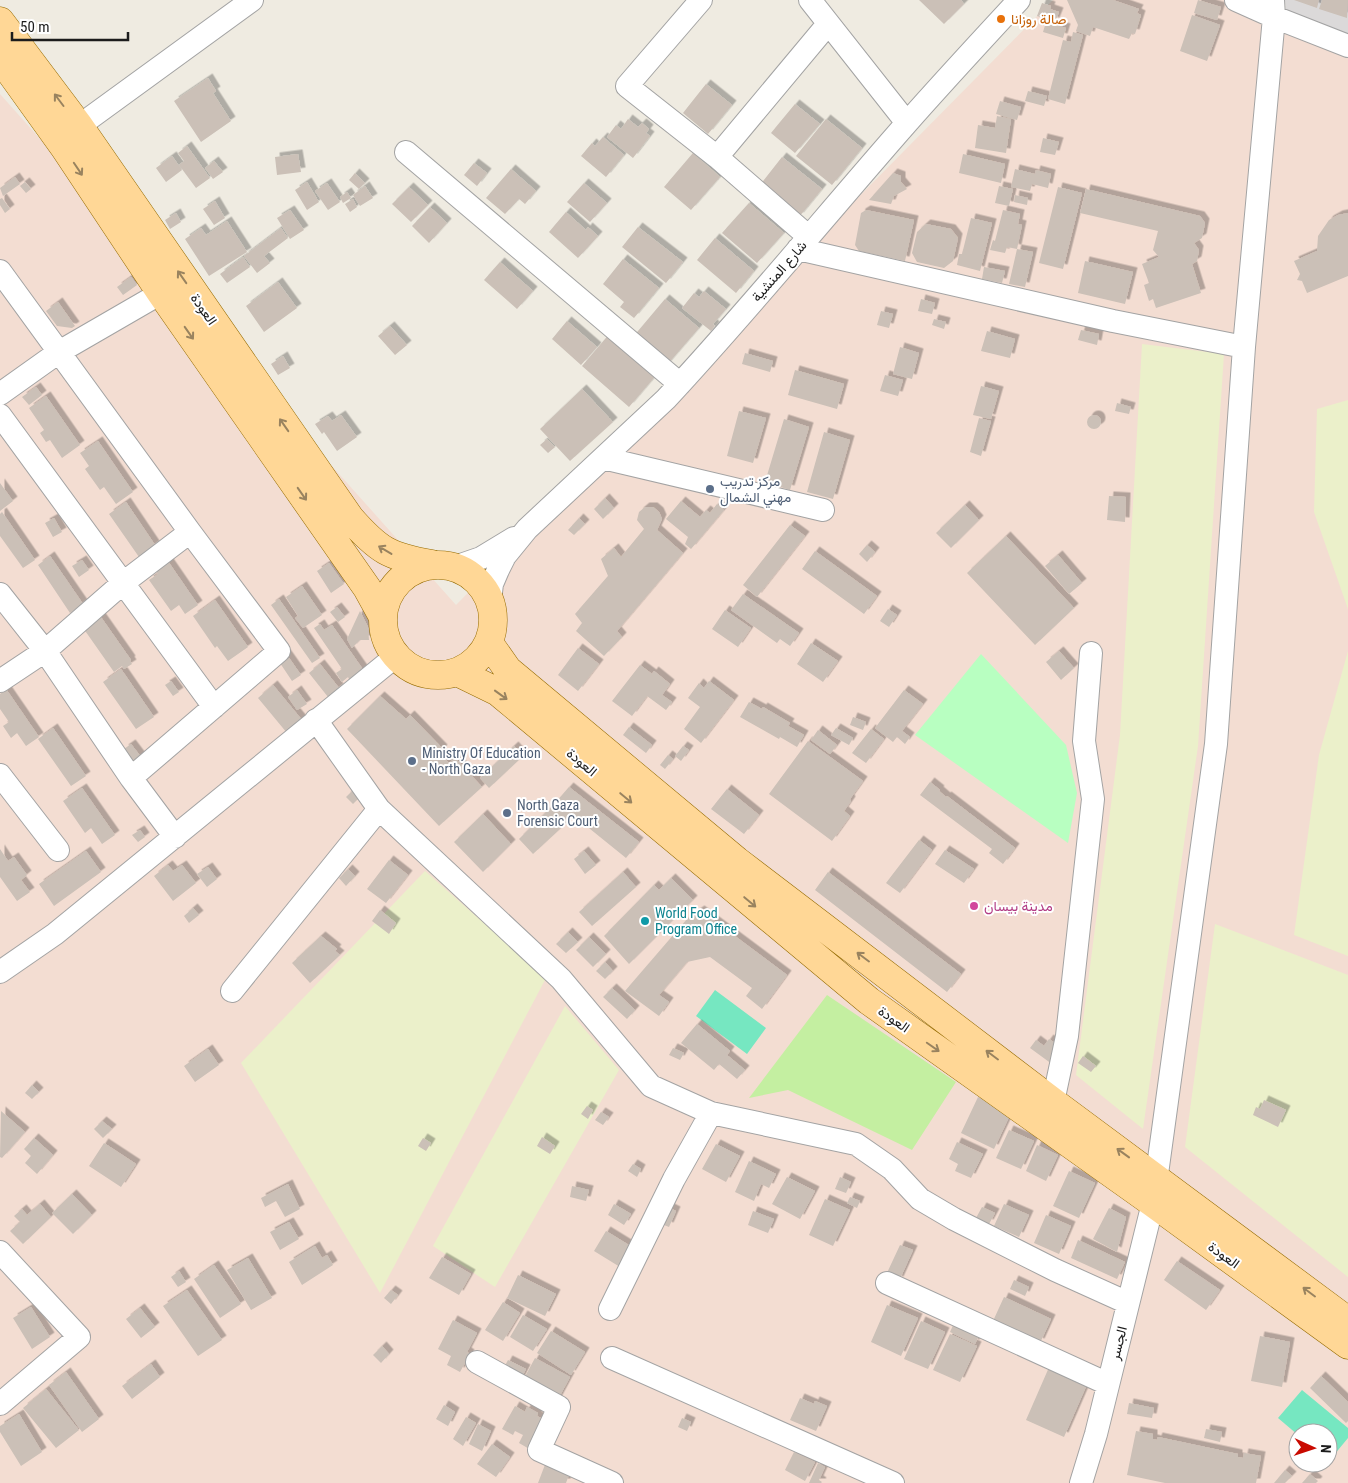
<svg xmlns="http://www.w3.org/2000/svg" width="1348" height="1483" viewBox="0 0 1348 1483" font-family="'Roboto Condensed',Vazirmatn,sans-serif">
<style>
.residential{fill:#dbd9d9}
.military{fill:#f3ddd2;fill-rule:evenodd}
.farmland{fill:#ebf0ca}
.grass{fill:#c4efa1}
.park{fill:#b8ffc1}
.pitch{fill:#76e7c1}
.building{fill:#cbc0b7;filter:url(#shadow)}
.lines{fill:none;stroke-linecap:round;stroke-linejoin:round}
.minor-casing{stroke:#a3a3a3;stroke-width:24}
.major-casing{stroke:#956b00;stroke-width:29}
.minor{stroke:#fff;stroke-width:22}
.major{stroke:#ffd796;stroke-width:28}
.oneway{stroke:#99835f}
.food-dot{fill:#e8710a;stroke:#fff;stroke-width:2}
.service-dot{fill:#5c6f8a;stroke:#fff;stroke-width:2}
.hotel-dot{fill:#d1479c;stroke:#fff;stroke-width:2}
.culture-dot{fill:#0f9aa8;stroke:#fff;stroke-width:2}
.labels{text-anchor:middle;stroke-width:4;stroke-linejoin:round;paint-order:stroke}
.food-label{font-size:14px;fill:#c56008;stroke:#fff;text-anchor:start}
.street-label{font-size:14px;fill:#1c1c1c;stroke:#fff}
.service-label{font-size:14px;fill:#4e5e75;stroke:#fff;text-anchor:start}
.hotel-label{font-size:14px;fill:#b23c85;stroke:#fff;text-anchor:start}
.culture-label{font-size:14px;fill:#0d838f;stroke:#fff;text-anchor:start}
</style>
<defs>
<filter id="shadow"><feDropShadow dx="4.5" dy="-4.5" stdDeviation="0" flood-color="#0004"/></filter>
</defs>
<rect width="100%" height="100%" fill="#efebe1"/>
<path class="residential" d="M1285,0H1348V43L1287,24Z"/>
<path class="military" d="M1053,0H1233L1348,34V1483H0V94L456,605ZM1298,1433H1328V1463H1298Z"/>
<path class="farmland" d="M1142,344L1224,354L1198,746L1143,1129L1076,1075L1120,735Z
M1348,400V609L1314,512L1317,409Z
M1348,651V956L1294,935L1319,755Z
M425,871L546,978L380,1293L241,1063Z
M1215,924L1348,975V1277L1185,1147Z
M565,1006L619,1070L495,1287L433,1246Z"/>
<path class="grass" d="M827,995L956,1082L912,1150L788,1090L749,1098Z"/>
<path class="park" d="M981,654L1066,745L1077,793L1068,843L915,735Z"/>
<path class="pitch" d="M715,990L766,1028L747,1054L696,1016Z
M1302,1390L1348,1428V1438L1329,1461L1328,1433H1298V1435L1278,1418Z"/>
<path class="building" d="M919,0H961L964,4L944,24Z
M1067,0H1113L1139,9L1137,13L1141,15L1135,34L1132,33L1129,39L1093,27L1090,36L1076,31L1078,25Z
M1198,0L1221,7L1217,20L1194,13Z
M1294,0H1319L1317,8Z
M1322,0H1348L1347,18L1319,9Z
M1042,3L1051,6L1050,9L1059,12L1055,22L1037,16Z
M1192,15L1220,25L1207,61L1180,51Z
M1046,22L1066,28L1063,38L1043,32Z
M1073,32L1083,35L1065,104L1048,99L1063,40L1071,42Z
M208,78L216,91L213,93L231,121L201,142L174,101Z
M706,84L732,105L708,134L683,113Z
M1028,91L1047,96L1044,106L1025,101Z
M1000,101L1021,107L1017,120L996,114Z
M795,104L820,124L795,153L771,133Z
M997,116L1011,119L1006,153L975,148L978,125L995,128Z
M628,119L638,127L642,123L649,129L646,133L650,136L633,158L607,137L616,125L621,129Z
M826,119L862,148L832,185L796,156Z
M603,137L624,155L606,177L581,156L592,143L595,146Z
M1043,138L1059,142L1055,155L1040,152Z
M187,146L210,178L196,188L179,165L184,161L178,153Z
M693,153L720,177L691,210L664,187Z
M298,154L301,172L277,175L275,157Z
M963,154L1005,164L1001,183L959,173Z
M172,156L182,170L166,182L156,168Z
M782,157L822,189L799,217L760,185Z
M214,161L223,172L213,179L205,168Z
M474,163L487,173L477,186L464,175Z
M511,169L536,191L525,204L519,199L505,214L486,198Z
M1015,169L1035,174L1036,170L1051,174L1048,188L1032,184L1030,191L1011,187Z
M355,173L365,183L359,189L349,180Z
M893,173L901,176V182L907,189L894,196L891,204L869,200Z
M15,177L20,184L3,196L0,188Z
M25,182L31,189L26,193L20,186Z
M307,182L319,202L307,210L295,190Z
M327,183L340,202L328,210L315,191Z
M584,183L607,203L590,222L567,202Z
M365,186L373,198L360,206L353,195Z
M999,186L1013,189L1009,206L995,203Z
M409,187L428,205L411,222L392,204Z
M1058,187L1082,193L1063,269L1039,263Z
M1086,189L1200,216L1205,223L1202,238L1194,243L1199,250L1197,261L1192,264L1201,293L1156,308L1153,299L1149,301L1144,285L1149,283L1142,264L1159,257L1153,250L1158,231L1080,213Z
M347,192L351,198L343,203L340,197Z
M1015,195L1028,198L1027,205L1014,202Z
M2,198L10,209L5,213L0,205V199Z
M353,199L357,207L350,212L345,204Z
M215,201L225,218L214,225L203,209Z
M749,203L784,233L757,263L722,233Z
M430,207L447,223L429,243L412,226Z
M290,210L304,230L290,239L277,218Z
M866,210L914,220L905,261L859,251L855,245L861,213Z
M1003,210L1020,214L1018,224L1022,225L1017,249L1007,247L1005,253L990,250L993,240L995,241Z
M566,212L586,230L588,227L598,236L578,258L549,232Z
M176,213L181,222L170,229L165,220Z
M1348,213V276L1307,293L1302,281L1297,280L1300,274L1294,261L1317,251L1318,236L1329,220L1338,215Z
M971,218L992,223L980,271L957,265L959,254H962Z
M227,221L247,252L209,276L185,239L201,228L206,235Z
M926,224L951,229L958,238L953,261L944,268L917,262L912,253L917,232Z
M638,227L683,262L666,283L622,247Z
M281,228L288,238L264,256L270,263L257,273L244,256Z
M715,238L754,271L736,293L697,260Z
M1017,249L1033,252L1025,287L1009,284Z
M243,257L250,267L227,283L220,274Z
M623,259L659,288L634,318L620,307L624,302L603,284Z
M1085,261L1133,272L1125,304L1078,293Z
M500,262L533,291L517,309L484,280Z
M984,267L1005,271L1002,283L982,279Z
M131,277L137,285L123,295L117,287Z
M278,282L297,308L264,332L246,306Z
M704,291L726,309L713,324L715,326L711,331L682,308L694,293L699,297Z
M665,299L699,328L666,366L633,337Z
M921,299L935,303L932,314L918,311Z
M58,302L75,326L72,328L57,326L46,311Z
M881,311L893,314L889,328L877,325Z
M934,319L946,322L944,329L932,325Z
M567,321L597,347L581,365L552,339Z
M390,326L407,345L395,355L378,336Z
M1081,330L1099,334L1097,345L1078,340Z
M987,331L1015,339L1010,358L981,351Z
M611,332L658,373L629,407L582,366Z
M900,347L919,353L912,379L893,374Z
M745,353L773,361L770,372L742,364Z
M283,356L290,368L278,375L271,364Z
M795,370L844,384L837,409L788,395Z
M885,375L903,380L898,396L880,391Z
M981,386L999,391L991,419L973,415Z
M36,387L42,395L29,405L22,397Z
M582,389L613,422L570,461L540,429Z
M46,396L80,445L62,458L50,440L46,442L40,433L44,430L29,408Z
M1117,403L1131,407L1129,414L1115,411Z
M739,411L766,418L753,463L727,456Z
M341,415L357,437L337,451L324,432L322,434L315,424L328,416L332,421Z
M1087 422a7 7 0 1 1 14 0a7 7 0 1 1-14 0Z
M979,418L991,421L981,456L970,452Z
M784,419L809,427L790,490L765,482Z
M824,432L850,440L833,499L807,492Z
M547,439L555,447L548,453L540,445Z
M98,441L133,492L116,504L104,487L100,490L85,469L89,466L80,453Z
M0,483L13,501L0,511Z
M1109,496L1126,497L1125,522L1107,520Z
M605,498L614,508L603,519L594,509Z
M681,501L700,517L706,510L710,513L717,504L724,510L691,549L685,544L688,537L666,519Z
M126,502L155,545L139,557L109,514Z
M965,505L979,520L951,548L936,533Z
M645,507H653L659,512L662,519L657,530L683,553L617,631L622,637L604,656L576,631L582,623L575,614L608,576L601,559L614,548L621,557L644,529L637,520L639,512Z
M2,512L35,560L23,568L0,536V514Z
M54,518L62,532L53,537L45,523Z
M579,518L585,524L574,535L568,530Z
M790,525L805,536L757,597L743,585Z
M1006,536L1074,608L1035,645L967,573Z
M867,545L875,552L867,562L859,554Z
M815,551L877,596L864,614L802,569Z
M1058,555L1082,583L1069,594L1045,566Z
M50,556L83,604L70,613L38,565Z
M165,557L198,605L185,614L179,605L171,611L149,580L158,574L152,566Z
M82,560L89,570L79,577L72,566Z
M329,563L344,584L331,593L317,571Z
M302,586L322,615L303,628L295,618L298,616L286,597Z
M743,594L799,633L790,646L780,639L777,643L731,610Z
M279,599L320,658L312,663L271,605Z
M215,600L248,647L228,661L217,646L215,648L193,616Z
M337,607L345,617L338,622L330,612Z
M888,609L897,615L889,627L880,621Z
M725,610L751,628L738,647L712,629Z
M360,611L368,627L369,640H360L352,648L347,639Z
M98,613L131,660L130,661L132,664L124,669L122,666L114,672L81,625Z
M320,624L324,630L332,625L364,671L350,681L348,677L342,682L336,673L342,669L314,628Z
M811,643L838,661L823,682L797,664Z
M282,648L301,675L292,681L274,654Z
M578,648L599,664L578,691L558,675Z
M1059,651L1074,668L1061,680L1046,662Z
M320,664L339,688L328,697L309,673Z
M640,665L652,674L654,671L670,684L662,695L672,702L666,710L647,696L632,716L612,701Z
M121,669L154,717L136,729L103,682Z
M171,681L179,692L173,696L165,685Z
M709,681L734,700L701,743L684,729L700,707L688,698L699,683L704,688Z
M273,685L302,720L287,733L258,698Z
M6,689L39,737L26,746L17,733L11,738L3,726L9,722L0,709V694Z
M297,690L307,704L297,710L288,697Z
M904,690L923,704L902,731L910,737L905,744L897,737L893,742L875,728Z
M380,696L406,719L410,715L443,749L439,753L449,763L455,758L482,787L439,826L347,729Z
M749,702L762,709L763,707L790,723L788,726L804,735L797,747L780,737L779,739L740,717Z
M853,717L866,722L863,730L850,725Z
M629,727L652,745L646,753L623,735Z
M53,728L86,776L71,786L38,739Z
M836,728L853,738L849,745L831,735Z
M871,729L884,739L866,763L852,753Z
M818,730L837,745L830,754L811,740Z
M808,741L863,781L850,799L851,801L844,811L850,816L832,841L769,794Z
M131,744L141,757L134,763L124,749Z
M514,746L523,756L489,788L480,778Z
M683,746L689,750L681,761L675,756Z
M668,755L673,759L665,769L660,765Z
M930,782L940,790L939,791L946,797L947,796L1015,848L1003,864L989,853L992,849L920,795Z
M569,787L639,842L626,858L574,816L533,854L519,839L556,802Z
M82,788L115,835L102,844L91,828L85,833L63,801Z
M727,789L759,815L744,834L711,809Z
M353,790L360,797L353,804L346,797Z
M483,814L511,844L483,872L454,842Z
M140,830L145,837L138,842L132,835Z
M919,840L932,850L900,893L886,883Z
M0,849L8,861L14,857L27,875L21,880L30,892L17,901L0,877Z
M945,850L974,869L964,883L935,864Z
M86,851L101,872L54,906L39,884Z
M584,851L596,865L585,874L574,859Z
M389,860L408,875L386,903L367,889Z
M168,865L173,871L182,865L196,883L173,901L154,876Z
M208,867L217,879L207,887L197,874Z
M348,869L355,876L346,886L339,878Z
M623,872L636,887L592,926L579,912Z
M828,872L961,974L947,992L815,890Z
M671,878L693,900L629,964L604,936L654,885L659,890Z
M193,908L199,915L189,923L184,916Z
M380,910L396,923L389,934L372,921Z
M700,910L787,975L762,1009L746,996L752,988L710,957L687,962L659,995L669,1002L659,1016L625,991L688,918Z
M568,932L578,942L566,953L556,944Z
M321,936L337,949L335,951L340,955L310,983L292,963Z
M589,937L606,954L593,967L576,950Z
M605,962L613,971L605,979L596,971Z
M612,988L635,1010L627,1019L603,997Z
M697,1024L730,1051L727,1055L745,1070L737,1079L719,1064L714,1070L681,1043Z
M1049,1039L1064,1049L1056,1067L1030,1048L1036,1040L1044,1046Z
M673,1048L684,1053L680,1060L669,1055Z
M208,1049L219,1065L195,1082L184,1066Z
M1083,1056L1096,1066L1091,1072L1078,1063Z
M32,1085L39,1092L32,1099L25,1093Z
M978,1097L993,1104L992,1106L1009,1117L994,1149L961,1133Z
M1264,1100L1286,1110L1278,1127L1253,1115L1256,1107L1260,1109Z
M587,1106L593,1110L588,1119L581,1114Z
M1,1111L25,1132L2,1158L0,1157Z
M601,1112L609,1117L603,1125L595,1120Z
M102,1121L112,1129L103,1138L94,1129Z
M1009,1130L1034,1141L1021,1169L996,1158Z
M542,1137L555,1146L550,1154L537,1146Z
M34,1138L53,1155L37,1174L25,1163L31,1156L24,1149Z
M423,1138L431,1143L426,1151L418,1146Z
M957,1142L983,1154L971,1178L955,1171L958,1164L949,1159Z
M104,1143L136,1164L121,1187L89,1166Z
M716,1144L740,1156L726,1182L702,1169Z
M1037,1145L1058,1155L1046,1181L1026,1171Z
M749,1161L776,1174L769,1188L761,1184L754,1201L735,1192Z
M633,1164L641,1169L637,1177L628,1171Z
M1069,1171L1095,1183L1079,1218L1053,1206Z
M787,1177L815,1191L800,1219L772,1204Z
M840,1177L851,1182L846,1193L835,1189Z
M288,1184L300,1209L285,1217L276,1201L265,1207L261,1198Z
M572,1186L589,1190L586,1201L570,1197Z
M72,1194L92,1215L73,1234L52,1213Z
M850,1197L860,1201L857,1208L847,1203Z
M825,1199L850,1210L833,1246L809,1235Z
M40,1204L51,1217L23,1244L10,1231L20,1222L14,1216L22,1209L27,1215Z
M614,1204L631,1214L624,1225L608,1215Z
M1004,1204L1029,1215L1019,1237L994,1226Z
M666,1206L676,1211L669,1227L659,1223Z
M982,1207L995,1213L989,1224L976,1218Z
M1109,1208L1126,1217L1117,1252L1093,1239Z
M753,1211L774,1219L768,1233L748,1225Z
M1046,1215L1071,1226L1059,1254L1034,1243Z
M289,1222L299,1239L280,1250L270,1232Z
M606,1231L632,1247L620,1267L594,1251Z
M1078,1240L1125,1262L1117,1279L1071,1258Z
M900,1245L913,1250L899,1281L886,1275Z
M315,1246L322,1258L327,1255L333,1265L302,1285L289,1262Z
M442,1257L471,1274L459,1295L429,1278Z
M248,1258L272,1298L251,1310L227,1270Z
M1177,1261L1220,1290L1206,1310L1164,1280Z
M214,1265L241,1304L220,1318L194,1279Z
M179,1271L186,1282L178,1287L171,1277Z
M518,1275L556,1294L545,1316L507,1298Z
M1014,1280L1029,1287L1025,1296L1010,1289Z
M187,1290L222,1340L198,1356L163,1306Z
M391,1290L398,1295L391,1304L384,1298Z
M1004,1297L1051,1319L1040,1343L993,1321Z
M503,1302L520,1313L503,1341L485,1330Z
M887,1305L918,1318L901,1356L871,1342Z
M31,1307L50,1337L32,1349L13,1318Z
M140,1308L155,1327L141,1338L126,1319Z
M523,1315L547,1329L533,1351L510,1337Z
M453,1320L477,1333L467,1352L470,1354L460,1372L447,1365L451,1356L438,1349Z
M921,1321L945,1332L928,1369L904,1359Z
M955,1321L980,1333L975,1344L950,1332Z
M551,1331L585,1352L571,1375L537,1353Z
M950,1334L977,1346L960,1382L933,1370Z
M1260,1336L1290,1342L1282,1387L1251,1381Z
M382,1346L389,1354L381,1363L373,1355Z
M535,1358L570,1377L556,1403L521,1384Z
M508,1360L526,1369L517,1387L499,1377Z
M151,1364L160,1377L132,1399L122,1386Z
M1050,1365L1088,1382L1064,1437L1026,1420Z
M66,1372L99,1419L82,1432L49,1385Z
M1321,1376L1348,1402V1421L1346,1423L1310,1388Z
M46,1389L79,1430L56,1448L23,1408Z
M800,1398L814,1404L815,1401L827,1406L816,1431L790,1420Z
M1129,1403L1154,1408L1152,1418L1127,1414Z
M444,1405L455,1412L448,1426L436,1419Z
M515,1406L525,1412L527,1407L538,1413L537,1416L547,1421L531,1450L519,1443L523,1435L515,1431L513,1435L502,1429Z
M19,1414L42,1452L21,1466L0,1432V1426Z
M466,1417L476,1423L463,1446L453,1439Z
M682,1418L691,1422L687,1431L678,1427Z
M478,1424L491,1431L482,1451L469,1444Z
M1206,1429L1222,1432L1220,1442L1204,1438Z
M1136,1431L1153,1434V1439L1157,1440L1158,1437L1238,1454V1457L1243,1458L1244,1453L1261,1456L1256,1483H1165L1127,1475Z
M492,1444L510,1457L496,1477L477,1464Z
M794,1452L815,1462L805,1481L785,1470Z
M546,1462L570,1472L566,1483H538Z
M818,1463L825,1467L819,1480L822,1482L821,1483H809Z
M1285,1470L1292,1476L1285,1483H1274Z
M1310,1474L1318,1481L1316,1483H1302Z"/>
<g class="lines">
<g class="minor-casing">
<path id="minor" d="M701,0L627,86L717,157L809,237
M810,0L907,123
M1236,0L1274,17L1348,46
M79,126L252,0
M406,152L680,384
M717,157L828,24
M798,249L1113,321L1244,347L1274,17L1273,0
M0,271L190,532L279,651L131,778
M0,394L59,352L161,293
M0,415L214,707
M603,458L823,510
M455,567L481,558L514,538
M0,594L45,651L131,778L175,837
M490,600L492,584L498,570L505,556L527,529L666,399C749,310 826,215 906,124C943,82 981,41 1019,0
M0,681L45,651L123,583L190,532
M316,720L379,809L561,979L651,1086L711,1113L856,1144L892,1169L920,1199L954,1219L1055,1270L1128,1303
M0,775L58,850
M0,972L55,934L396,656
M232,991L379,809
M1053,1102L1067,1036L1093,799L1084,741L1091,653
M0,1252L79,1337L0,1404
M887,1283L1108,1384
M610,1309L674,1179L711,1113
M612,1358L893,1483
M477,1362L559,1407L539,1450L612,1483
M1081,1483L1096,1434L1153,1203L1216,744L1244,347"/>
</g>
<g class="major-casing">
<path id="major" d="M0,21L79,126L350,518C378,550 389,557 432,564
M0,58L64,147L161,293L367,588L383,617
M383 620a55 55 0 1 1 110 0a55 55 0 1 1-110 0Z
M489,643L508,670L737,861L1053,1102L1348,1321
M457,672L498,692L869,1001L1153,1203L1348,1345"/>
</g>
<use href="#minor" class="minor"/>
<use href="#major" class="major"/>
</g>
<defs><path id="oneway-shaft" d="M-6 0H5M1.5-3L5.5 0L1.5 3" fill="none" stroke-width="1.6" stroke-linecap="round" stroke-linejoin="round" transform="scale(1.25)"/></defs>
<g class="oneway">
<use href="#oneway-shaft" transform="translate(59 100) rotate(-127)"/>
<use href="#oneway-shaft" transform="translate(78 169) rotate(56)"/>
<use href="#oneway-shaft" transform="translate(182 277) rotate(-125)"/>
<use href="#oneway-shaft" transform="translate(189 333) rotate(55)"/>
<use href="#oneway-shaft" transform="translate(284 425) rotate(-125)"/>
<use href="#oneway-shaft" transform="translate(302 494) rotate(55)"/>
<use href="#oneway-shaft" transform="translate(385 550) rotate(-149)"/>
<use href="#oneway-shaft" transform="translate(501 695) rotate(36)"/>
<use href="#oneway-shaft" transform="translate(626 798) rotate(40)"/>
<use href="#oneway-shaft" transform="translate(750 902) rotate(40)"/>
<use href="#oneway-shaft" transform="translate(863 957) rotate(-143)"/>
<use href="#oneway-shaft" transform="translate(933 1047) rotate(35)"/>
<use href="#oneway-shaft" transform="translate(992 1055) rotate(-143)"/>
<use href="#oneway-shaft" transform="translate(1123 1153) rotate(-144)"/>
<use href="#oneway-shaft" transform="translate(1309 1292) rotate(-143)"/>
</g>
<circle class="food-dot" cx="1001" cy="19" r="5"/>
<g class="service-dot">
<circle cx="710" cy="489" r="5"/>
<circle cx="412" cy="761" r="5"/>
<circle cx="507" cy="813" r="5"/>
</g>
<circle class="hotel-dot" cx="974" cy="906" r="5"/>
<circle class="culture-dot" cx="645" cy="921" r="5"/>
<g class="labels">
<g class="food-label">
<text x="1011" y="24">صالة روزانا</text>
</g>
<g class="street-label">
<text transform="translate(779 271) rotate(-49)" y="5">شارع المنشية</text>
<text transform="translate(204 309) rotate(55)" y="5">العودة</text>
<text transform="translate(582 762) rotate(40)" y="5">العودة</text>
<text transform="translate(894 1019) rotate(35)" y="5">العودة</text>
<text transform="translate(1224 1255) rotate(36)" y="5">العودة</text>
<text transform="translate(1118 1343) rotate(-76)" y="5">الجسر</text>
</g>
<g class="service-label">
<text x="720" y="486">مركز تدريب<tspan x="720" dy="16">مهني الشمال</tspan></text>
<text x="422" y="758">Ministry Of Education<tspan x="422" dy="16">- North Gaza</tspan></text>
<text x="517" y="810">North Gaza<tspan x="517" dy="16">Forensic Court</tspan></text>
</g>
<g class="hotel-label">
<text x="984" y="911">مدينة بيسان</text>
</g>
<g class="culture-label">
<text x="655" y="918">World Food<tspan x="655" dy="16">Program Office</tspan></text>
</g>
</g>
<g transform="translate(1313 1448) rotate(93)"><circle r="24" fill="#ffffff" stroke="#a4a4a4"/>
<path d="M0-4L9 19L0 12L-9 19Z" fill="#c90a00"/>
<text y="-8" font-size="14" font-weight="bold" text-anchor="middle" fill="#1c1c1c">N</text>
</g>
<path d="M12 32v8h116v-8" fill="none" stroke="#1c1c1c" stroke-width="2.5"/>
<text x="20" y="32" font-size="15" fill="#1c1c1c" stroke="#ffffff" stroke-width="4" paint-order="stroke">50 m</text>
</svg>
